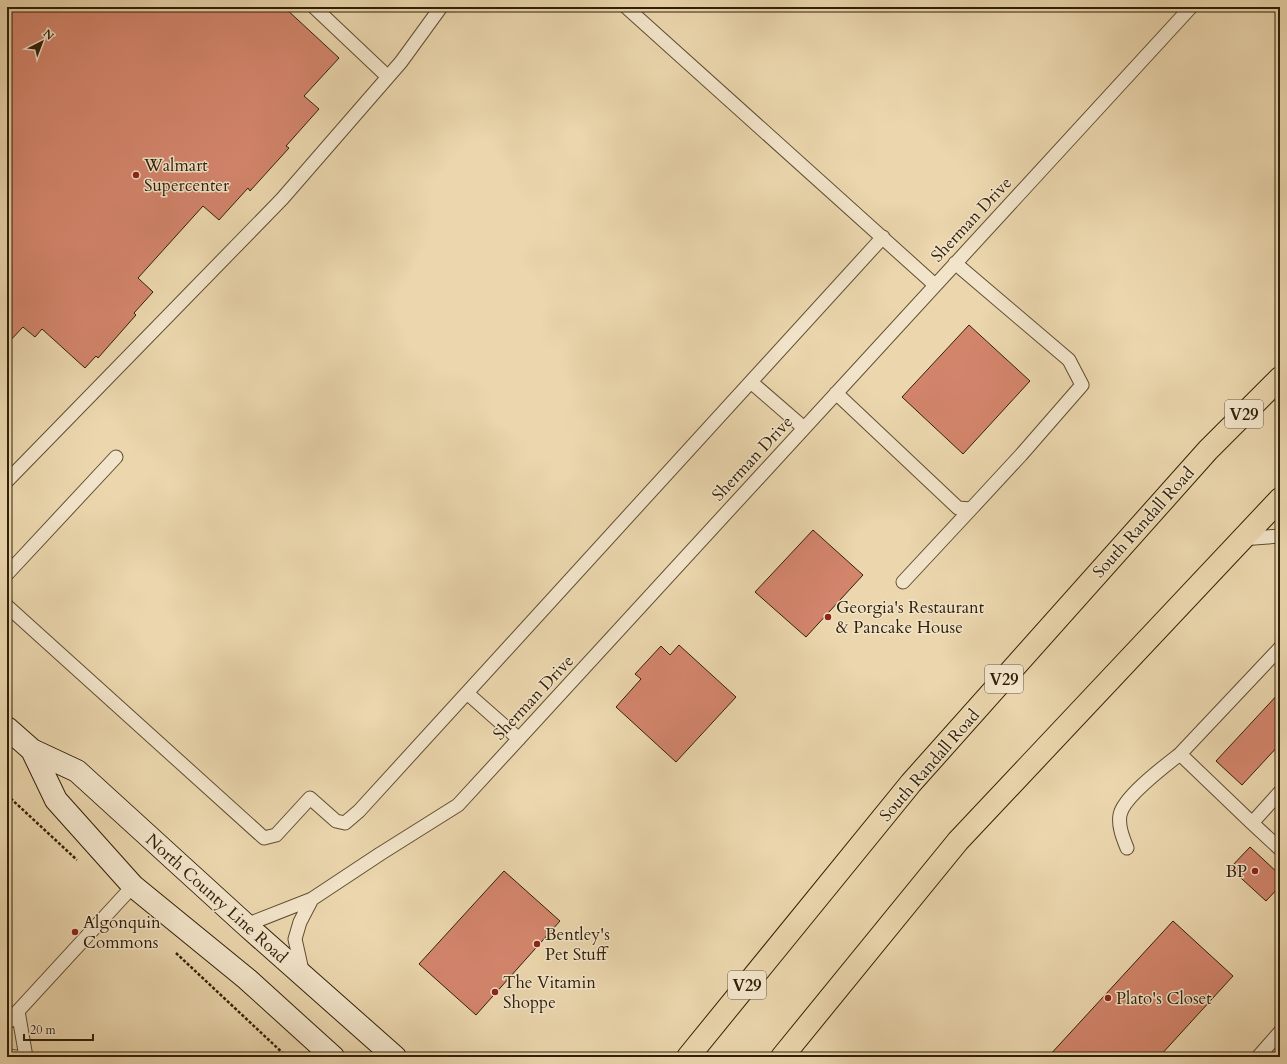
<svg xmlns="http://www.w3.org/2000/svg" width="1287" height="1064" viewBox="0 0 1287 1064" font-family="Cardo,serif">
<style>
.building{fill:#d3856c;stroke:#302008}
.lines{fill:none;stroke-linecap:round;stroke-linejoin:round}
.lane-casing{stroke:#5f4e31;stroke-width:15}
.secondary-casing{stroke:#302008;stroke-width:24}
.primary-casing{stroke:#302008;stroke-width:24}
.path{stroke:#302008;stroke-width:2.5;stroke-dasharray:3 2;stroke-linecap:butt}
.lane{stroke:#f2e4ca;stroke-width:13}
.secondary{stroke:#f2e4ca;stroke-width:22}
.primary{stroke:#ebd6ad;stroke-width:22}
.poi-dot{fill:#8f2418;stroke:#f2e4ca;stroke-width:1.5}
.labels{text-anchor:middle;stroke-width:3;stroke-linejoin:round;paint-order:stroke}
.shield{fill:#f2e4ca;stroke:#6a5b42;stroke-width:1}
.shield-label{font-size:16px;font-weight:bold;fill:#302008}
.poi-label{font-size:17px;fill:#302008;stroke:#f2e4ca;text-anchor:start}
.street-label{font-size:17px;fill:#302008;stroke:#f2e4ca}
</style>
<rect width="100%" height="100%" fill="#ebd6ad"/>
<filter id="stains"><feTurbulence type="fractalNoise" baseFrequency=".005" numOctaves="4"/><feColorMatrix values="0 0 0 0 .2 0 0 0 0 .09 0 0 0 0 .02 0 0 0 .5 -.17"/></filter>
<radialGradient id="worn" r=".72"><stop offset=".6" stop-color="#630" stop-opacity="0"/><stop offset="1" stop-color="#630" stop-opacity=".3"/></radialGradient>
<path class="building" d="M7,7H284L339,58L304,96L319,109L286,146L289,148L250,191L248,188L219,220L203,206L138,278L153,292L134,313L136,315L98,358L96,356L85,368L42,329L35,337L23,327L7,344Z
M969,325L1030,381L963,454L902,397Z
M813,530L863,575L806,637L755,592Z
M679,645L736,697L676,762L616,707L641,679L635,674L661,646L670,655Z
M1280,692V744L1242,785L1216,761Z
M1250,847L1280,875V886L1266,901L1230,868Z
M504,871L560,921L476,1015L419,964Z
M1173,921L1233,976L1159,1057H1048Z"/>
<g class="lines">
<g class="lane-casing">
<path id="lane" d="M314,7L388,77
M626,7L935,285
M751,382L804,428
M836,393L958,508L971,509L1021,455L1082,385L1069,360L955,263
M7,481L282,199L401,62L441,7
M1241,539L1280,536
M7,574L116,457
M903,582L971,509
M7,606L264,838L276,835L310,798L336,821L345,823L359,811L883,237
M467,693L519,739
M1280,792L1252,823L1280,849
M1252,823L1180,754L1280,648
M1127,848C1123,838 1118,826 1120,815C1123,797 1166,765 1180,754
M246,925L312,899L380,854L458,805L1191,7
M303,975L295,939L300,922L312,899
M18,1011L26,1057
M7,1023L133,886
M7,1056L16,1057
M1258,1057L1280,1032"/>
</g>
<g class="secondary-casing">
<path id="secondary" d="M7,728L32,750L77,771L246,925L395,1057
M32,750L56,800L133,886L247,979L333,1057"/>
</g>
<g class="primary-casing">
<path id="primary" d="M688,1057L911,783L1208,450L1280,378
M782,1057L958,841L1280,499"/>
</g>
<path class="path" d="M7,795L77,860
M176,953L287,1057"/>
<use href="#lane" class="lane"/>
<use href="#secondary" class="secondary"/>
<use href="#primary" class="primary"/>
</g>
<g class="poi-dot">
<circle cx="136" cy="175" r="4"/>
<circle cx="828" cy="617" r="4"/>
<circle cx="1255" cy="871" r="4"/>
<circle cx="75" cy="932" r="4"/>
<circle cx="537" cy="944" r="4"/>
<circle cx="495" cy="992" r="4"/>
<circle cx="1108" cy="998" r="4"/>
</g>
<g class="labels">
<g class="shield">
<rect x="1225" y="400" width="38" height="28" rx="3"/>
<rect x="985" y="665" width="38" height="28" rx="3"/>
<rect x="728" y="971" width="38" height="28" rx="3"/>
</g>
<g class="shield-label">
<text x="1244" y="420">V29</text>
<text x="1004" y="685">V29</text>
<text x="747" y="991">V29</text>
</g>
<g class="poi-label">
<text x="144" y="171">Walmart<tspan x="144" dy="20">Supercenter</tspan></text>
<text x="836" y="613">Georgia's Restaurant<tspan x="836" dy="20">&amp; Pancake House</tspan></text>
<text x="1247" y="877" text-anchor="end">BP</text>
<text x="83" y="928">Algonquin<tspan x="83" dy="20">Commons</tspan></text>
<text x="545" y="940">Bentley's<tspan x="545" dy="20">Pet Stuff</tspan></text>
<text x="503" y="988">The Vitamin<tspan x="503" dy="20">Shoppe</tspan></text>
<text x="1116" y="1004">Plato's Closet</text>
</g>
<g class="street-label">
<text transform="translate(971 219) rotate(-47)" y="6">Sherman Drive</text>
<text transform="translate(752 458) rotate(-47)" y="6">Sherman Drive</text>
<text transform="translate(1143 522) rotate(-48)" y="6">South Randall Road</text>
<text transform="translate(533 697) rotate(-47)" y="6">Sherman Drive</text>
<text transform="translate(929 765) rotate(-49)" y="6">South Randall Road</text>
<text transform="translate(217 898) rotate(42)" y="6">North County Line Road</text>
</g>
</g>
<rect width="1287" height="1064" fill="none" stroke="#ebd6ad" stroke-width="24"/>
<rect x="8" y="8" width="1271" height="1048" fill="none" stroke="#302008" stroke-width="2"/>
<rect x="12" y="12" width="1263" height="1040" fill="none" stroke="#302008"/>
<g transform="translate(42 42) rotate(42)" stroke="#f2e4ca" stroke-width="3" paint-order="stroke">
<path d="M0-3L7 15L0 10L-7 15Z" fill="#302008"/>
<text y="-6" font-size="11" font-weight="bold" text-anchor="middle" fill="#302008">N</text>
</g>
<path d="M24 1034v6h69v-6" fill="none" stroke="#302008" stroke-width="2"/>
<text x="30" y="1034" font-size="12" fill="#302008" stroke="#f2e4ca" stroke-width="3" paint-order="stroke">20 m</text>
<rect width="100%" height="100%" filter="url(#stains)"/>
<rect width="100%" height="100%" fill="url(#worn)"/>
</svg>
